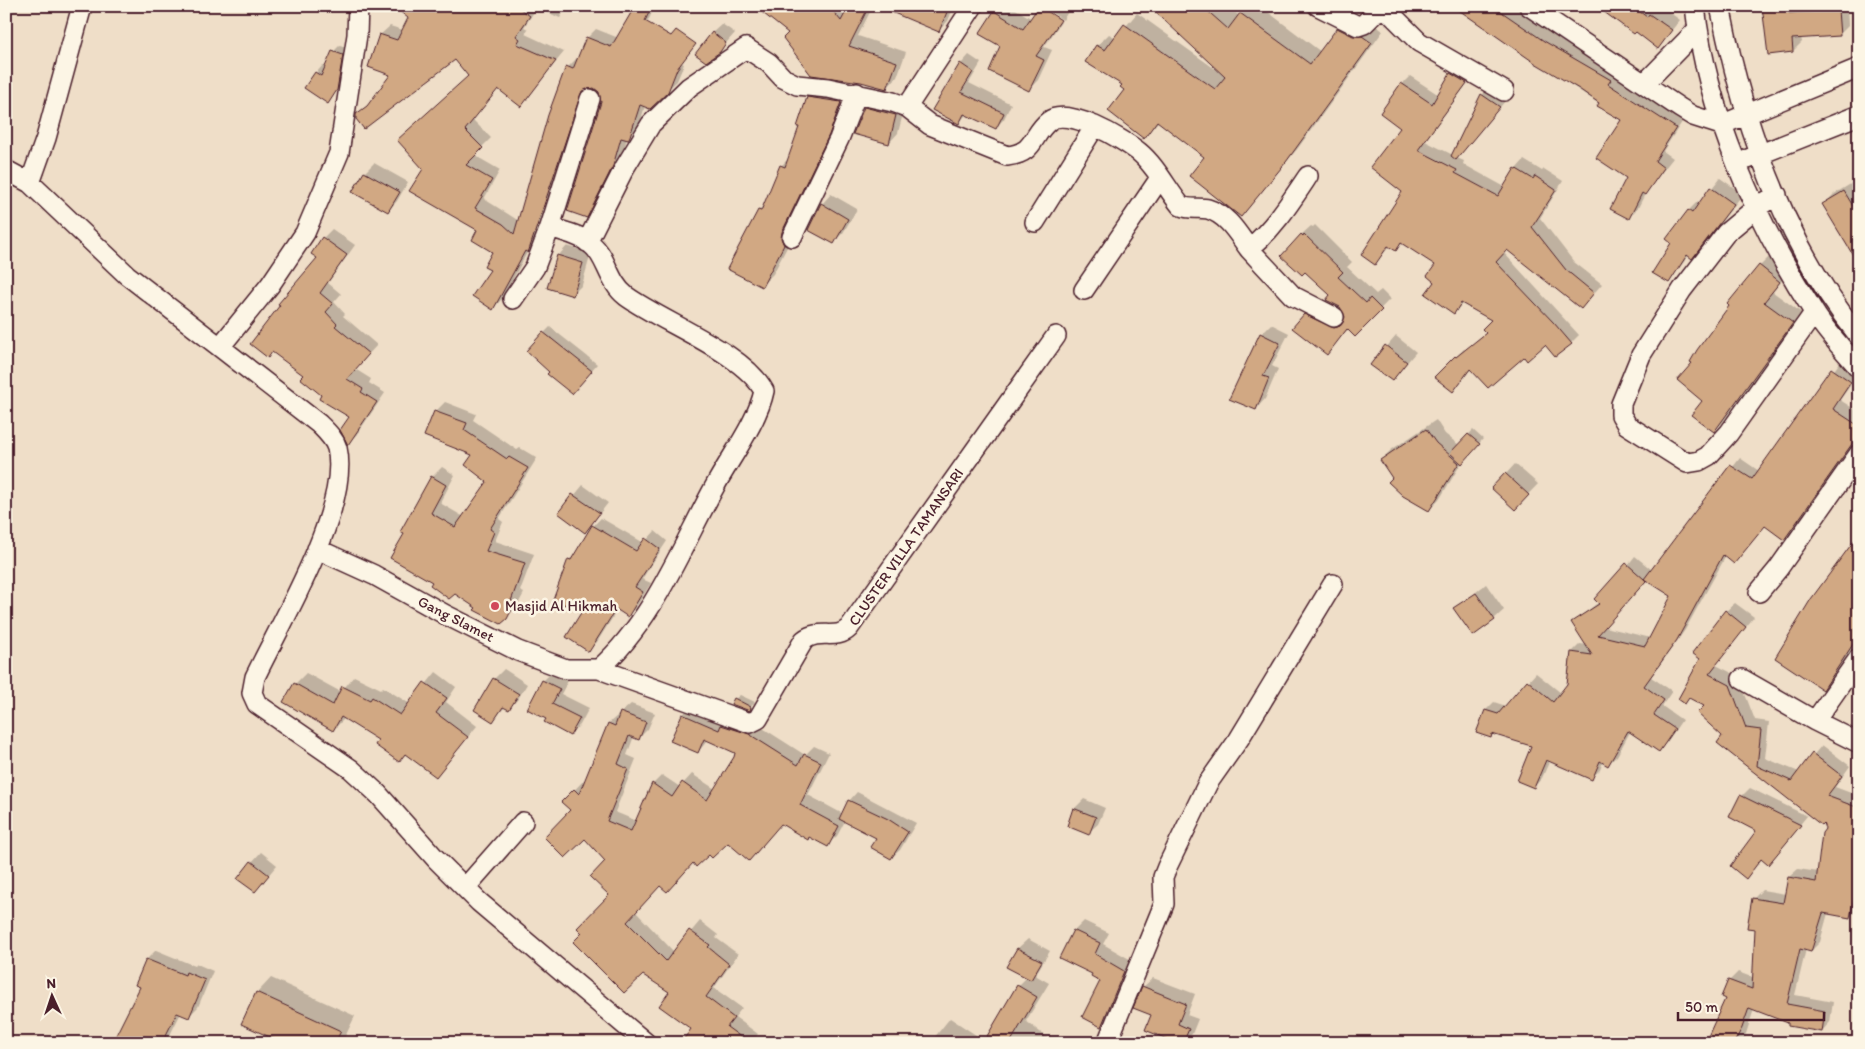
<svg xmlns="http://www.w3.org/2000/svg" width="1865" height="1049" viewBox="0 0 1865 1049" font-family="Itim,sans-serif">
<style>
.shadow{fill:#0003;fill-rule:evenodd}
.building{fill:#d1a883;stroke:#4a1f2b;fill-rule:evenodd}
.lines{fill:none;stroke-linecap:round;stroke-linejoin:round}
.minor-casing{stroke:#4a1f2b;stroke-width:22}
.minor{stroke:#fcf5e5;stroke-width:19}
.poi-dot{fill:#d1495b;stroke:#fcf5e5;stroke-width:2}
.labels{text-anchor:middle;stroke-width:5;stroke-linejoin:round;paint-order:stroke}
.street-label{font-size:15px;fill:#4a1f2b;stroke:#fcf5e5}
.poi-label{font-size:15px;fill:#4a1f2b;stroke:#fcf5e5;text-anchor:start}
</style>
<rect width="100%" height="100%" fill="#efdec8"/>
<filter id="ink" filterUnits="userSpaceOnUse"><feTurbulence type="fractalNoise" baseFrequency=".02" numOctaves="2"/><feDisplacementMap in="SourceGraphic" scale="10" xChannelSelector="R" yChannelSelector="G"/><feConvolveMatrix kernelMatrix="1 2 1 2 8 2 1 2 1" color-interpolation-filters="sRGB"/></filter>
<g filter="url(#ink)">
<path class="shadow" d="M402,6H538L524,27L528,29L525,34L564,52L520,105L499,88L473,120L491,138L474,155L500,170L484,199L519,221L568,67L577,58H579L587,38L596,29L684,64L677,81L650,107L645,106L639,126L627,138L622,156L596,207L586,216L602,102L600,91L594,87L588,88L537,242L528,251L502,299L493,308L491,269L494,252L479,230L425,169L470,76L455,58L357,115L372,101L392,74L380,35L390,26L403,30L410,18Z
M541,6H567L560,18L540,9Z
M633,6H655L649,19L640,27L636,8Z
M756,6H847L849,8L850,6H873L858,36L906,52L897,77L887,88L790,33Z
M906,6H954L948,21L939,30Z
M1000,6H1011L1032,19L1040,8L1061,22L1044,47L1052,50L1038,80L1029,89L1001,46L981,33Z
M1042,6H1063L1069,10L1063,20Z
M1151,6H1228L1239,16L1248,6H1260L1321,52L1350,17L1375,25L1383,31L1298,148L1241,216L1206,157L1159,121L1144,137L1123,85L1087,62L1097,46L1109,34L1116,38L1137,13L1218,71Z
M1347,6H1364L1358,12Z
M1455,6H1517L1684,119L1663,151L1673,158L1646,192L1638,208L1629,217L1628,178L1623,120Z
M1595,6H1672L1669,12L1680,20L1658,47Z
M1763,6H1847L1848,26L1839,35L1801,37L1802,42L1793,51L1764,24Z
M722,24L735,33L719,51L712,33Z
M340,45L349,48L344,81L328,102L316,73L323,65L326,67L332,53Z
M969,55L981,63L969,83L1011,104L1004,119L996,127L967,114L959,122L961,64Z
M1460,66L1474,74L1425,141L1453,155L1482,95L1489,88L1506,100L1457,158L1464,161L1463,164L1505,187L1516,169L1524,160L1542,171L1544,169L1563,181L1540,218L1574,262L1602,284L1581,308L1507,249L1504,253L1579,335L1571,343H1545L1524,356L1471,369L1453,390L1436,377L1464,349L1465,350L1487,332L1493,320L1463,303L1454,313L1435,282L1437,265L1403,243L1396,249L1390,246L1375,263L1404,192L1402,84L1410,76L1439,95L1451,74Z
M819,86L852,91L795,232L773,274L761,286L759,210L764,205L781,166L790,157L808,98Z
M874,98L905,106L898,133L889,143L865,108Z
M374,163L408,182L397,201L388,211L354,192L365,172Z
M1720,178L1743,194L1702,247L1692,257L1689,255L1669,282L1673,243L1689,210L1698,201L1700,203Z
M1854,182L1859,190V262L1824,204L1834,194Z
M831,194L857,209L843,233L833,242L822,204Z
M1315,225L1352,262L1347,267L1376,294L1381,290L1390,299L1355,335L1348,329L1327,353L1305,315L1315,305L1339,318H1345V311L1328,300L1332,295L1301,235L1311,226L1313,227Z
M332,229L355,245L328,283L341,294L334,302L345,314L343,316L377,345L355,369L371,379L369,383L385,393L357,434L348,443L351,417L323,395L304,375L319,258L323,238Z
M567,246L591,253L582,285L573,294L558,256Z
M1769,257L1788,272L1773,292L1802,313L1723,422L1714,431L1693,363L1760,266Z
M1271,324L1289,333L1272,366L1278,369L1265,399L1256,409L1261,334Z
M550,327L597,364L578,386L551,372L544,333Z
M1396,336L1416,352L1392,380L1372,364Z
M1841,361L1859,373L1840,400L1859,412V435L1793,531L1784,539L1766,525L1742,554L1726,556L1685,630L1651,677L1672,691L1662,706L1682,720L1667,742L1658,750L1630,732L1617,756L1608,764L1603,762L1600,770L1591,778L1550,760L1542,778L1534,787L1532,746L1494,733L1490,737L1478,732L1486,710L1494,702L1506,706L1536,673L1561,693L1568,684L1572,652L1580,644L1587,645L1573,622L1599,602L1635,556L1652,570L1740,458L1759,471ZM1647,580L1673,596L1651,638L1605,627Z
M445,402L476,414L473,420L517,450L520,448L537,458L499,519L503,522L495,541L534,554L520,591L524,593L516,608L501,622L455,592L433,582L406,534L432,477L442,467L455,475L440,503L464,517L489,482L474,454L435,412Z
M1436,420L1445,434L1459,445L1473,430L1483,439L1462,462L1439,500L1429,510L1394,478L1381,460L1391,450Z
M1515,464L1538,484L1515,508L1493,488Z
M583,485L608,503L585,532L560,513Z
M601,518L644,543L655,531L667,541L642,579L651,583L636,607L628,615L618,609L597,642L589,650L584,610L569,560L578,552L595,524Z
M1859,536V638L1833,678L1823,688Z
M1486,584L1504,610L1494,619L1455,609Z
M1735,603L1754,617L1716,665L1738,676L1755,720L1769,722L1765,758L1799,772L1822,745L1850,766L1835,787L1859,796V908L1850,917L1828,913L1820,942L1811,951L1806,949L1795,995L1833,1002L1830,1022L1822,1031L1790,1022L1754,1009L1743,1043H1707L1727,998L1729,981L1738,972L1754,978L1756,928L1753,899L1762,890L1786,894L1789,877L1798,869L1819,872L1826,829L1824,821L1821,824L1723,736L1706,705L1690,697L1726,611Z
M504,669L527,684L518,699L508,709L505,707L493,720L475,709L494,679Z
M553,671L569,679L561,694L589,708L580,725L570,734L548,718L543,681Z
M436,672L456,687L446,702L477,726L436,776L407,753L399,761L380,740L345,718L333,730L295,684L306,673L341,692L354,676L381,689L383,687L410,704Z
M740,695L755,702L749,709L735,699Z
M631,704L655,713L648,729L639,738L634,736L627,755L636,759L615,812L637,821L653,784L662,775L680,787L692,774L715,789L737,752L708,740L698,752L672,740L683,714L693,705L758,725L805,755L814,746L829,753L808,795L843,814L849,801L857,792L916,823L900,850L891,858L877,837L845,821L837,836L827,845L781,823L749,860L728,841L660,884L636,912L674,952L700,921L718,935L716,938L738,954L714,988L742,1008L735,1017L758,1034L751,1043H685L693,1029L670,992L583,933L611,895L607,861L571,810L563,802L584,780L585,782L609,723Z
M1750,788L1807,816L1768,863L1762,859L1746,877L1758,830L1742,796Z
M1084,799L1105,808L1098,824L1088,833L1074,809Z
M261,852L277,865L255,891L252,862Z
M1084,921L1109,933L1103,944L1133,961L1111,1016L1101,1025L1102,981L1094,974L1061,958L1074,931Z
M1028,939L1050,951L1035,975L1049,983L1026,1021L1054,1043H1000L1018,986L1027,977L1008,967L1018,948Z
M156,950L195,966L197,964L213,971L198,1007L188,1017L181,1013L166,1043H114L142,986L147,959Z
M271,978L355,1016L342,1043H286L257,993Z
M1153,978L1195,994L1187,1015L1198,1019L1192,1034L1183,1043L1153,1014L1143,987Z
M950,1018L985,1041L984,1043H930Z"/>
<path class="building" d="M393,6H516L530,16L516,36L520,39L517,44L556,61L521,107L498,89L465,130L483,148L466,165L492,180L475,208L503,224L514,234L548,115L566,66L573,69L586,37L611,47L635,6H652L645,21L671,36L676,30L696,44L677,69L668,92L650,109L640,105L630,136L628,140L621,138L613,166L587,218L567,211L601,102L599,92L594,88L582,91L528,253L525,251L493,310L472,296L490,270L484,267L492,252L472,240L477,230L409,191L423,169L397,140L468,76L455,60L364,129L356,119V114L367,106L390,75L368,67L379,34L397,40L408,18Z
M754,6H829L841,21L849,6H869L849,46L897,62L887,89L861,82L811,75L783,38L788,33Z
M877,6H933L947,12L939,32Z
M1039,6L1061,20L1036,56L1044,60L1029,91L989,71L1000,46L979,34L994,11L1023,29Z
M1149,6H1202L1228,29L1240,13L1310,64L1337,28L1353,36H1362L1372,43L1286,162L1241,217L1189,176L1204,157L1157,121L1144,139L1108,111L1124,90L1120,87L1122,85L1085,62L1096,45L1105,50L1124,24L1215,89L1225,77Z
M1453,6H1493L1544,41L1611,80L1608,84L1676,128L1655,161L1664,168L1645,195L1642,193L1629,219L1610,209L1626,178L1596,158L1621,120L1597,106L1599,103L1579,89L1535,63Z
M1596,6H1632L1647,17L1649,14L1672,30L1658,49L1636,32L1634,34Z
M1762,6H1789V13L1838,10L1840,36L1792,39L1793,52L1768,55Z
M712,32L726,43L720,52L706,62L695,54Z
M332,51L343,55L337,90L328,104L304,88L315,72L321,76Z
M960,63L973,72L961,92L1004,113L996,129L964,114L959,124L932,110Z
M1450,73L1467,83L1418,150L1457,170L1455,173L1498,196L1515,168L1533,179L1535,176L1556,190L1532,227L1566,270L1594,293L1581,309L1507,250L1496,262L1554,323L1572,344L1555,357L1545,345L1527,361L1524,357L1488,388L1470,369L1453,392L1434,377L1455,356L1456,357L1486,333L1482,329L1491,320L1461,303L1454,314L1425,294L1434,282L1427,276L1435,265L1401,243L1396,251L1388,246L1375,265L1361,255L1402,192L1370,167L1400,128L1380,113L1401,83L1432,104Z
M1481,94L1500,107L1456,160L1451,156Z
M807,97L841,102L829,135L782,232L781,238L784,245L762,287L727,269L758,210L761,211L780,165L785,167L799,127H797Z
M864,107L896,115L889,144L853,134Z
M364,172L400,192L388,212L352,192Z
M1710,187L1734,204L1692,259L1687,255L1669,283L1652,273L1671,243L1666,239L1688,210L1692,213Z
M1844,191L1859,216V265L1822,204Z
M821,203L848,219L834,244L808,230Z
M1301,234L1303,236L1304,234L1343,272L1338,277L1366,303L1370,298L1382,310L1355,337L1347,329L1327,355L1292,328L1304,314L1334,328L1340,326L1345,317L1340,307L1326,300L1330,295L1305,272L1302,275L1281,256Z
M322,237L347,255L320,293L333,304L326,312L337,324L335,326L369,354L347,379L363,389L361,392L377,402L348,445L340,430L349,417L319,399L321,395L300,378L303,375L272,352L268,358L250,344L280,305L278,304L317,258L311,254Z
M557,255L583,263L573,296L547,288Z
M1759,265L1780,282L1764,302L1793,323L1714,432L1691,415L1702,401L1677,380L1692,363L1690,362L1697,350L1729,306L1727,304Z
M543,332L592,371L572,394L547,374L549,372L526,351Z
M1260,333L1280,343L1263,376L1269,378L1256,410L1229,399Z
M1385,345L1407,362L1392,381L1370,365Z
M1831,368L1851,382L1833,409L1859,426V434L1784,540L1765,526L1734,564L1723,555L1677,640L1644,686L1664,700L1654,715L1675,729L1659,752L1628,731L1608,766L1600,761L1592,780L1546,760L1534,788L1517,781L1531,746L1492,734L1491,738L1476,733L1485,710L1498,714L1527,680L1553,702L1567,684L1571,652L1592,655L1571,622L1599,604L1594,599L1626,563L1644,579L1730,465L1752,479ZM1644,579L1671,596L1645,646L1598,635L1646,581Z
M434,411L467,423L464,430L507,459L509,457L528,468L490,529L494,532L486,551L525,563L511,601L515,603L507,619L501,624L474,610L476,608L455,594L449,599L430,585L432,582L390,558L404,534L400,532L431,476L446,485L431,513L455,527L487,482L465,465L472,455L424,436Z
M1426,429L1436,443L1459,463L1429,511L1403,496L1388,482L1392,478L1380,460Z
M1468,434L1480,444L1462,464L1450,453Z
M1505,473L1529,495L1515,510L1491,488Z
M572,494L600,513L585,533L558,513Z
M592,525L636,551L645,538L660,549L635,587L643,592L628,617L616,609L589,652L566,637L582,611L553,600L568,559L571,560Z
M1859,534V635L1823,690L1775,658L1811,599Z
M1476,593L1495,620L1473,636L1453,608Z
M1725,610L1746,627L1709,674L1730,685L1746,728L1761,730L1757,766L1791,781L1812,753L1842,776L1827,796L1859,808V875L1850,918L1823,913L1811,952L1800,949L1787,1004L1825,1011L1822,1032L1788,1026V1023L1749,1008L1742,1028L1734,1043H1705L1725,999L1721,997L1728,980L1752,989L1755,929L1747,928L1752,898L1783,903L1788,877L1816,882L1822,833L1825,829L1823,823L1821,825L1717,743L1722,736L1697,713L1704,706L1689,698L1685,704L1678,699L1700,659L1692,653Z
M493,678L519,694L509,710L503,707L493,722L474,710Z
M542,680L560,689L552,704L580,718L570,736L544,722L546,719L527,709Z
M424,682L447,698L436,713L468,737L436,777L405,754L399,762L375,745L378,740L341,717L333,731L283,702L294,683L333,705L342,686L370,700L372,697L400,715Z
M734,698L751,707L750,711L731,704Z
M620,712L646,722L639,740L629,736L618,764L628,769L607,821L631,831L652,783L672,797L682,782L707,800L734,757L735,753L704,739L698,753L670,741L682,714L719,730L721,725L749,734L798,765L804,754L821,762L800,805L839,826L828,847L809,837L808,840L781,824L749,861L728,843L712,858L709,855L696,867L693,863L667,892L660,886L627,922L666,961L689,930L710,945L708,947L729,964L706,997L734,1018L727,1027L749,1043H681L691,1029L659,1006L669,992L643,975L624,993L573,942L582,933L577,928L609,895L590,877L605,861L585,839L565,858L544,837L570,810L561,802L574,789L579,794L608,723L615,726Z
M1740,795L1801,825L1768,865L1761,859L1746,879L1730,866L1756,831L1729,817Z
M848,800L888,819L908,832L891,859L870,847L876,838L839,819Z
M1073,808L1096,817L1089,835L1067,826Z
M251,861L269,875L255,892L237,879Z
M1073,930L1100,943L1095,954L1124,971L1101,1027L1082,1017L1100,981L1091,976L1092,974L1059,958Z
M1017,948L1042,961L1031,980L1006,967Z
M146,959L185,975L186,972L205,980L189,1018L177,1013L162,1043H112L140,987L135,985Z
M1017,985L1037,997L1010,1043H983Z
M1142,986L1186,1004L1178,1024L1189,1029L1183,1043H1177L1145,1030L1151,1015L1133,1008Z
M256,992L341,1031L335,1043H283L241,1024Z"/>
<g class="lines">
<g class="minor-casing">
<path id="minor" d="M1318,6L1358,26L1364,24L1377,11L1387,10L1419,42L1504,91
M1529,6L1680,108L1693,116L1721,125L1859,68
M1695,6C1706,111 1757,224 1814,312C1826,332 1844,350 1859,368
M1720,6C1743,124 1783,242 1859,336
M1645,83L1697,30
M907,107L973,6
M1748,159L1859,115
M6,170L30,183L127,275L319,424C326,431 334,438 337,448C351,507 281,622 255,677L252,693L257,704L351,769L378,794L436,859L479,902L646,1043
M30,183L46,138L82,6
M1777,195L1757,207L1726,233L1682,290L1641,355L1621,404V415L1627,425L1687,463L1699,461L1708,456L1729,433L1814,313
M1035,222L1095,126
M550,227C564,232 581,235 592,245C607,257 608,282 626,296C663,323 743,352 764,391C758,421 730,458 715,486C681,548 653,621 599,669
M792,237L839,139L857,93
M587,242L625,167L651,124L689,87L746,48L769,63L783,78L797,85L828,88L893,102L907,107L930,125L1007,156C1036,153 1031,135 1049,121C1067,106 1123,139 1139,152C1156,166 1167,189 1181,206C1190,210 1199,207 1208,209C1228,215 1238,234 1249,249C1274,228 1290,203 1308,176
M1249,249L1293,296L1334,317
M1084,290L1160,178
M513,299L535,267L550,227L590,99
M220,347L270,285L305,233L339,153L357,35L358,6
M317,549L374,575L446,615L518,651L566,669H599L750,723L758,719L804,640C820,628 836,641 849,628L1056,336
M1759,592L1778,569L1859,454
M1742,679L1815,721L1859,743
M1815,721L1859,658
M465,888L523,822
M1107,1043L1164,904L1163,877L1167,867L1208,783L1239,739L1333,584"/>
</g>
<use href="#minor" class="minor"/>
</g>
</g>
<circle class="poi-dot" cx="495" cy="606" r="5"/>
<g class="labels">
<g class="street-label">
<text transform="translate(906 547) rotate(-55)" y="5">CLUSTER VILLA TAMANSARI</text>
<text transform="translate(456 619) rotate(27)" y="5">Gang Slamet</text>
</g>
<g class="poi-label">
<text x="505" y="611">Masjid Al Hikmah</text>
</g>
</g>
<rect width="1865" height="1049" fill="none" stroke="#fcf5e5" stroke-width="25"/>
<rect x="12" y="12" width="1840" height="1024" fill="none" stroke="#4a1f2b" stroke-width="2" filter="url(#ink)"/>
<g transform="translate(52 996) rotate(357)" stroke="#fcf5e5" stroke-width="4" paint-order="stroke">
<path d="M0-4L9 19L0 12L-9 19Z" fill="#4a1f2b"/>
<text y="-8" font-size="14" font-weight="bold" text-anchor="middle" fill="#4a1f2b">N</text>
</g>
<path d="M1678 1012v8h146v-8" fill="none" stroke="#4a1f2b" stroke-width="2.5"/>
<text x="1685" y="1012" font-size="15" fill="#4a1f2b" stroke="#fcf5e5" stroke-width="4" paint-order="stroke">50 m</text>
</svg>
